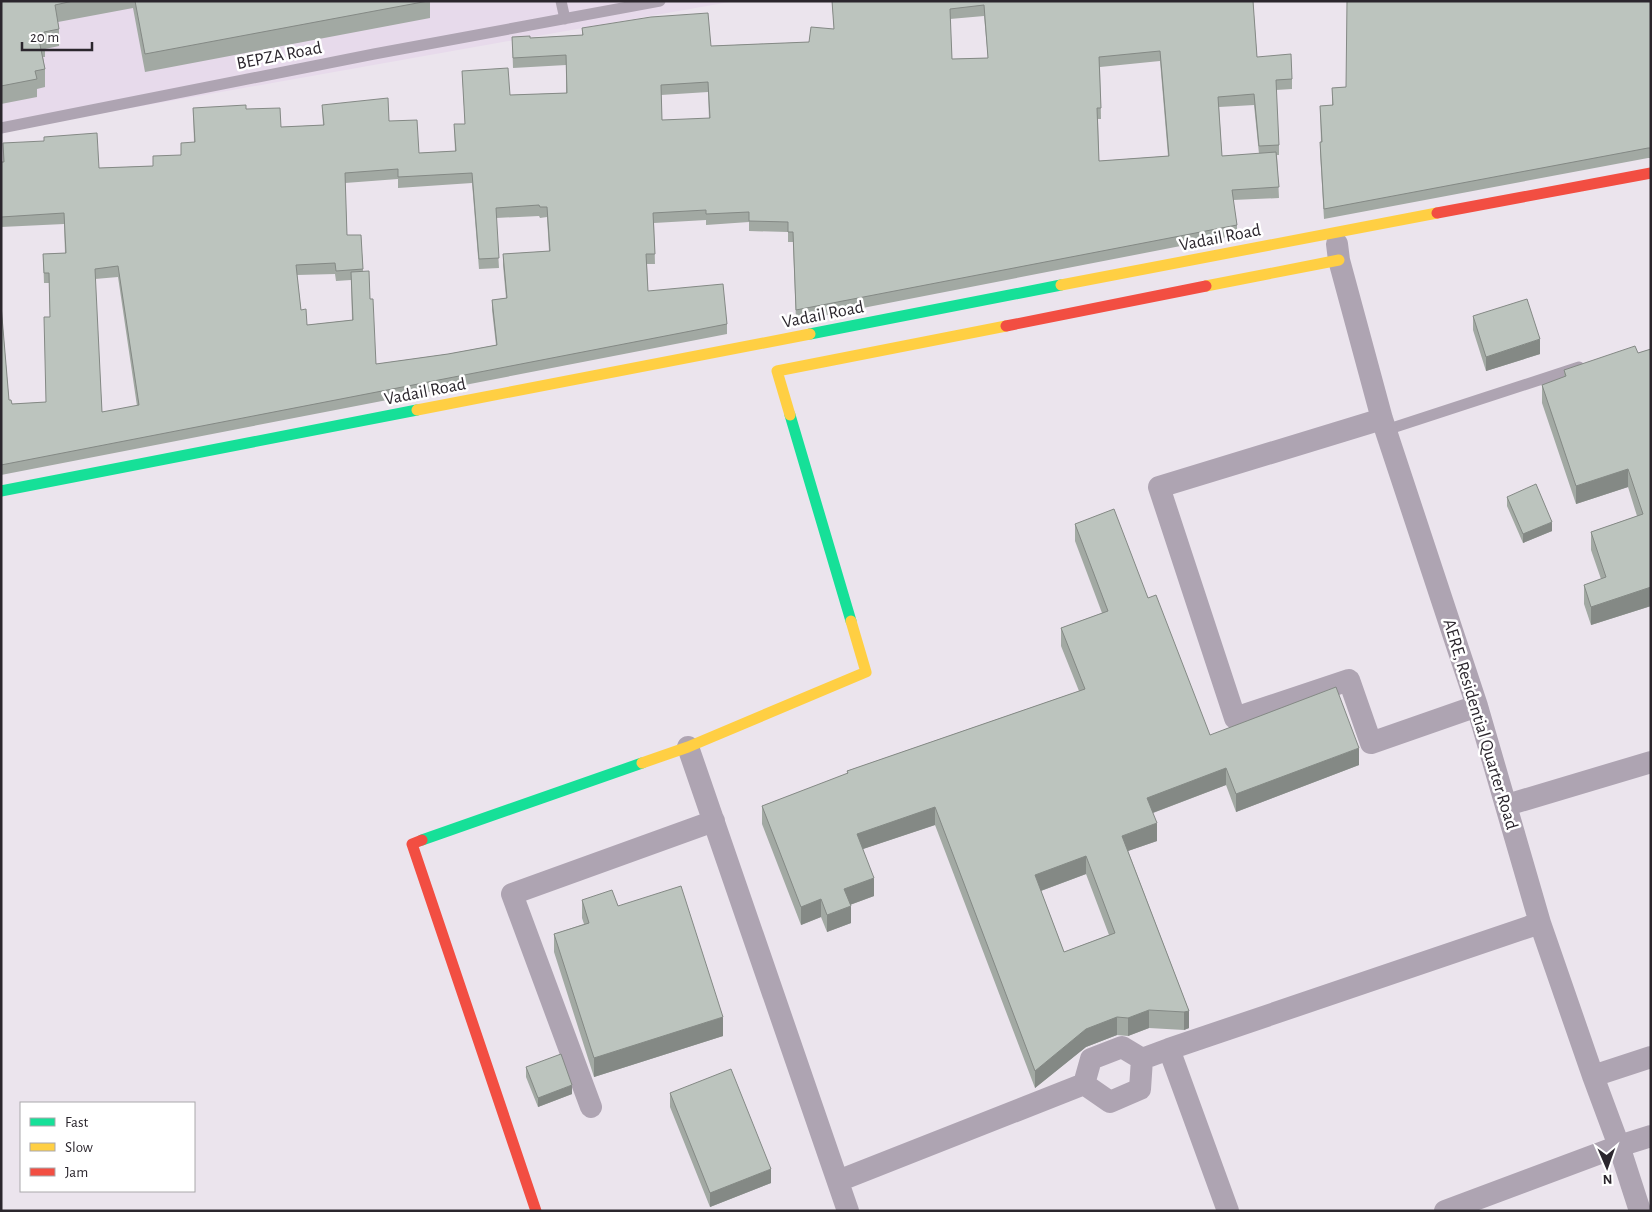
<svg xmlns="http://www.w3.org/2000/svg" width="1652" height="1212" viewBox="0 0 1652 1212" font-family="'Alegreya Sans',sans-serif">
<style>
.built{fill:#e7daeb}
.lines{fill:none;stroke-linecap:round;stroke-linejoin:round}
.lane{stroke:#aea4b2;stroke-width:11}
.street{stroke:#aea4b2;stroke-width:22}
.fast{stroke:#16e098;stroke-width:11}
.slow{stroke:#ffcf43;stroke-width:11}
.jam{stroke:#f24e42;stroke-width:11}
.wall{fill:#a2a9a3;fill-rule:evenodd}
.shaded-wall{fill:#848985}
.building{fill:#bcc4be;stroke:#848985;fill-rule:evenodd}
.labels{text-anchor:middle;stroke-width:5;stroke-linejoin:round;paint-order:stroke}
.street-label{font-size:18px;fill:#2b262d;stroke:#fff}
</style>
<rect width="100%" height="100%" fill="#ebe4ed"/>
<path class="built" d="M1,1H735L1,131Z"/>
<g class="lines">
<path class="lane" d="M561,1L565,19
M1,128L374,54L660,1
M1386,430L1579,367"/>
<path class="street" d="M1337,244L1339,260L1382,419L1477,706L1540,923L1593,1076L1619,1146L1640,1211
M1382,419L1159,487L1235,718L1349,680L1371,743L1477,706
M688,747L848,1211
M1507,805L1651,762
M1169,1049L1540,923
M1593,1076L1651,1057
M1084,1084L1091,1059L1122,1047L1142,1059
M591,1107L512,894L714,821
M838,1181L1084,1084L1110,1102L1140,1089L1142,1059L1169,1049L1228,1211
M1445,1211L1619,1146L1651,1136"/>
<path class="fast" d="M810,334L1061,285
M790,415L851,621
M1,491L417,410
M422,840L642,763"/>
<path class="slow" d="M1061,285L1437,213
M1206,286L1339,260
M417,410L810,334
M790,415L777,371L1006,326
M642,763L688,747L866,672L851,621"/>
<path class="jam" d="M1437,213L1651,173
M1006,326L1206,286
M422,840L412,844L536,1211"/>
</g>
<path class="wall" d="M1,1H430V18L145,72L133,8L58,22L59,29V46L45,49V57H43L45,69V87L37,89V97L1,104Z
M832,1H1253L1257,57L1292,79V89L1276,90L1279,145V155H1277L1279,198L1233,200L1237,225V235L796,321L793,242H788V232L749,231V222L706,225V220L654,223L655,264H647L648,291L727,324V334L1,475V305L9,400L12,404L46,402L50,317L49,283H44L43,254L65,253L64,224L1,227V162H3V143L99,168L153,166L181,155L194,142L193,108L246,109L281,127L323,125L322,105L389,121L419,153L455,151L454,124H465L462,71L510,95L566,93V65L513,68L512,37L530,38L582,35V28L711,46L809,42L834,29ZM984,16L988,58L952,59L950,19ZM1160,61L1168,156L1099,161L1098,119H1101L1100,67ZM708,92L709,119L662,120L661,95ZM1254,105L1259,154L1222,156L1219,107ZM398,179V188L472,183L479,269L499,268L496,218L539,216L540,218L547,217L549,251L503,254V265L506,298L492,300V310L496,345L448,354L376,364L370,299L363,271L361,235H347L345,183ZM335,274L336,281L351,280L352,320L307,325L301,310L297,275ZM118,277L137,406L102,412L95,279Z
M1651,1V158H1648L1324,219L1320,152V142H1321L1320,106L1332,105V88L1346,87Z
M1473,316L1540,354L1486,371L1473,330Z
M1651,349V606L1591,625L1584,604V585L1601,579L1591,550V532L1637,516L1628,487L1576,504L1542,403V385L1564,377V370L1638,353Z
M1507,497L1552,531L1523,543L1507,506Z
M1075,524L1148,598L1210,735L1359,765L1236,812L1226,785L1153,813L1157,841L1128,851L1189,1011V1028L1184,1030L1149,1028L1128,1036L1117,1035L1086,1047L1035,1088L935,825L863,849L874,896L850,905L851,923L827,932L821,917L801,925L762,824V806L847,774V771L1079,691L1061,646V628L1102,613L1075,541ZM1086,874L1109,935L1064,952L1041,891Z
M582,900L618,906L723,1036L594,1077L554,952V934L584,924L582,918Z
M526,1067L572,1094L538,1107L526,1077Z
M670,1093L771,1183L710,1207L670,1107Z"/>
<path class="shaded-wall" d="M1540,339V354L1486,371V357Z
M1628,469V487L1576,504V486Z
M1552,522V531L1523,543V534Z
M1651,587V606L1591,625V607Z
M1359,748V765L1236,812V794Z
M1226,768V785L1147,815V798Z
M935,807V825L857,851V834Z
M1157,823V841L1122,853V836Z
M1086,856V874L1035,893V875Z
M874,878V896L844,907V889Z
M821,899V917L801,925V907Z
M851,906V923L827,932V915Z
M1149,1010V1028L1128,1036V1018Z
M1189,1011V1028L1184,1030V1012Z
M723,1017V1036L594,1077V1058Z
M1117,1017V1035L1086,1047L1035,1088V1071L1086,1029Z
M572,1085V1094L538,1107V1098Z
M771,1169V1183L710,1207V1193Z"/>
<path class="building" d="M1,1H73L55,5L59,29L44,32L45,39L39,40L45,69L35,71L37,79L1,86Z
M135,1H428L145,54Z
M832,1H1253L1257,57L1291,54L1292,79L1276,80L1279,145L1259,146L1254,94L1218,97L1222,156L1276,152L1279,187L1232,190L1237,225L796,310L793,232H788V222L749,221V212L706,214V210L653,213L655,254H646L648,291L723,284L727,324L1,465V305L9,400H11L12,404L46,402L44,317H50L49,273H44L43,254L66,253L64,213L1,217V162H4L3,143L44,141V137L97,133L99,168L153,166V156L181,155V143L195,142L193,108L246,105V109L280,108L281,127L324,125L322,105L388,98L389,121L417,120L419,153L456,151L454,124H465L462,71L508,68L510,95L567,93L566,55L513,58L512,37L530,36V38L583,35L582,28L651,17L708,13L711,46L809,42L811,27L834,29ZM984,5L988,58L952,59L950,9ZM1160,51L1169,156L1099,161L1097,108H1101L1099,57ZM708,82L710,118L662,120L661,85ZM398,169V177L472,173L479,259L499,258L496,208L539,205L540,207H547L550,251L503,254L507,298L492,300L497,345L448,354L376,364L373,299H370L369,271L351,272L353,320L307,325L306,309L301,310L296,265L335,263L336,271L363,269L361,235H347L345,173ZM118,266L139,405L102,412L95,269Z
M1347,1H1651V148H1648L1324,209L1320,142H1322L1320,106L1333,105L1332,88L1346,87Z
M1527,299L1540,339L1486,357L1473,316Z
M1635,346L1638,353L1651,349V587L1591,607L1584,585L1606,577L1591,532L1643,514L1628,469L1576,486L1542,385L1566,376L1564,370Z
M1536,484L1552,522L1523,534L1507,497Z
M1114,509L1148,598L1156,595L1210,735L1336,687L1359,748L1236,794L1226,768L1147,798L1157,823L1122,836L1189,1011L1184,1012L1149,1010L1128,1018L1117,1017L1086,1029L1035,1071L935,807L857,834L874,878L844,889L851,906L827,915L821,899L801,907L762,806L848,773L847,771L1085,689L1061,628L1108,611L1075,524ZM1086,856L1115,933L1064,952L1035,875Z
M681,886L723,1017L594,1058L554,934L589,923L582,900L612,890L618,906Z
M561,1054L572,1085L538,1098L526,1067Z
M731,1069L771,1169L710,1193L670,1093Z"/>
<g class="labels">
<g class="street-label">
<text transform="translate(279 55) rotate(-11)" y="6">BEPZA Road</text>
<text transform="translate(1220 237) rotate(-11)" y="6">Vadail Road</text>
<text transform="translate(823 314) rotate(-11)" y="6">Vadail Road</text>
<text transform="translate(425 391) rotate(-11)" y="6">Vadail Road</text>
<text transform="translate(1481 724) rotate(73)" y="6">AERE, Residential Quarter Road</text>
</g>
</g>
<rect width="1652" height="1212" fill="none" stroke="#2b262d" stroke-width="5"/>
<rect x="20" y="1102" width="175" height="90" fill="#ffffff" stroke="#aaa8ab"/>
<rect x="30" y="1118" width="25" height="8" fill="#16e098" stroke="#aaa8ab"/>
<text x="65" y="1127" font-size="15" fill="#2b262d">Fast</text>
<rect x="30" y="1143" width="25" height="8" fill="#ffcf43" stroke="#aaa8ab"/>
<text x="65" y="1152" font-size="15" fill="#2b262d">Slow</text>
<rect x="30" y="1168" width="25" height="8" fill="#f24e42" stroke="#aaa8ab"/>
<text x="65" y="1177" font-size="15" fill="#2b262d">Jam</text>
<g transform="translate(1607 1167) rotate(178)" stroke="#ffffff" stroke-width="4" paint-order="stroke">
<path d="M0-4L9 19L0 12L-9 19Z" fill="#2b262d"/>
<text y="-8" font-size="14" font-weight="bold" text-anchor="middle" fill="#2b262d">N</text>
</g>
<path d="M22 42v8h70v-8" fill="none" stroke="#2b262d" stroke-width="2.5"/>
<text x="30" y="42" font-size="15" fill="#2b262d" stroke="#ffffff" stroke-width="4" paint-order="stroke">20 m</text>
</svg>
